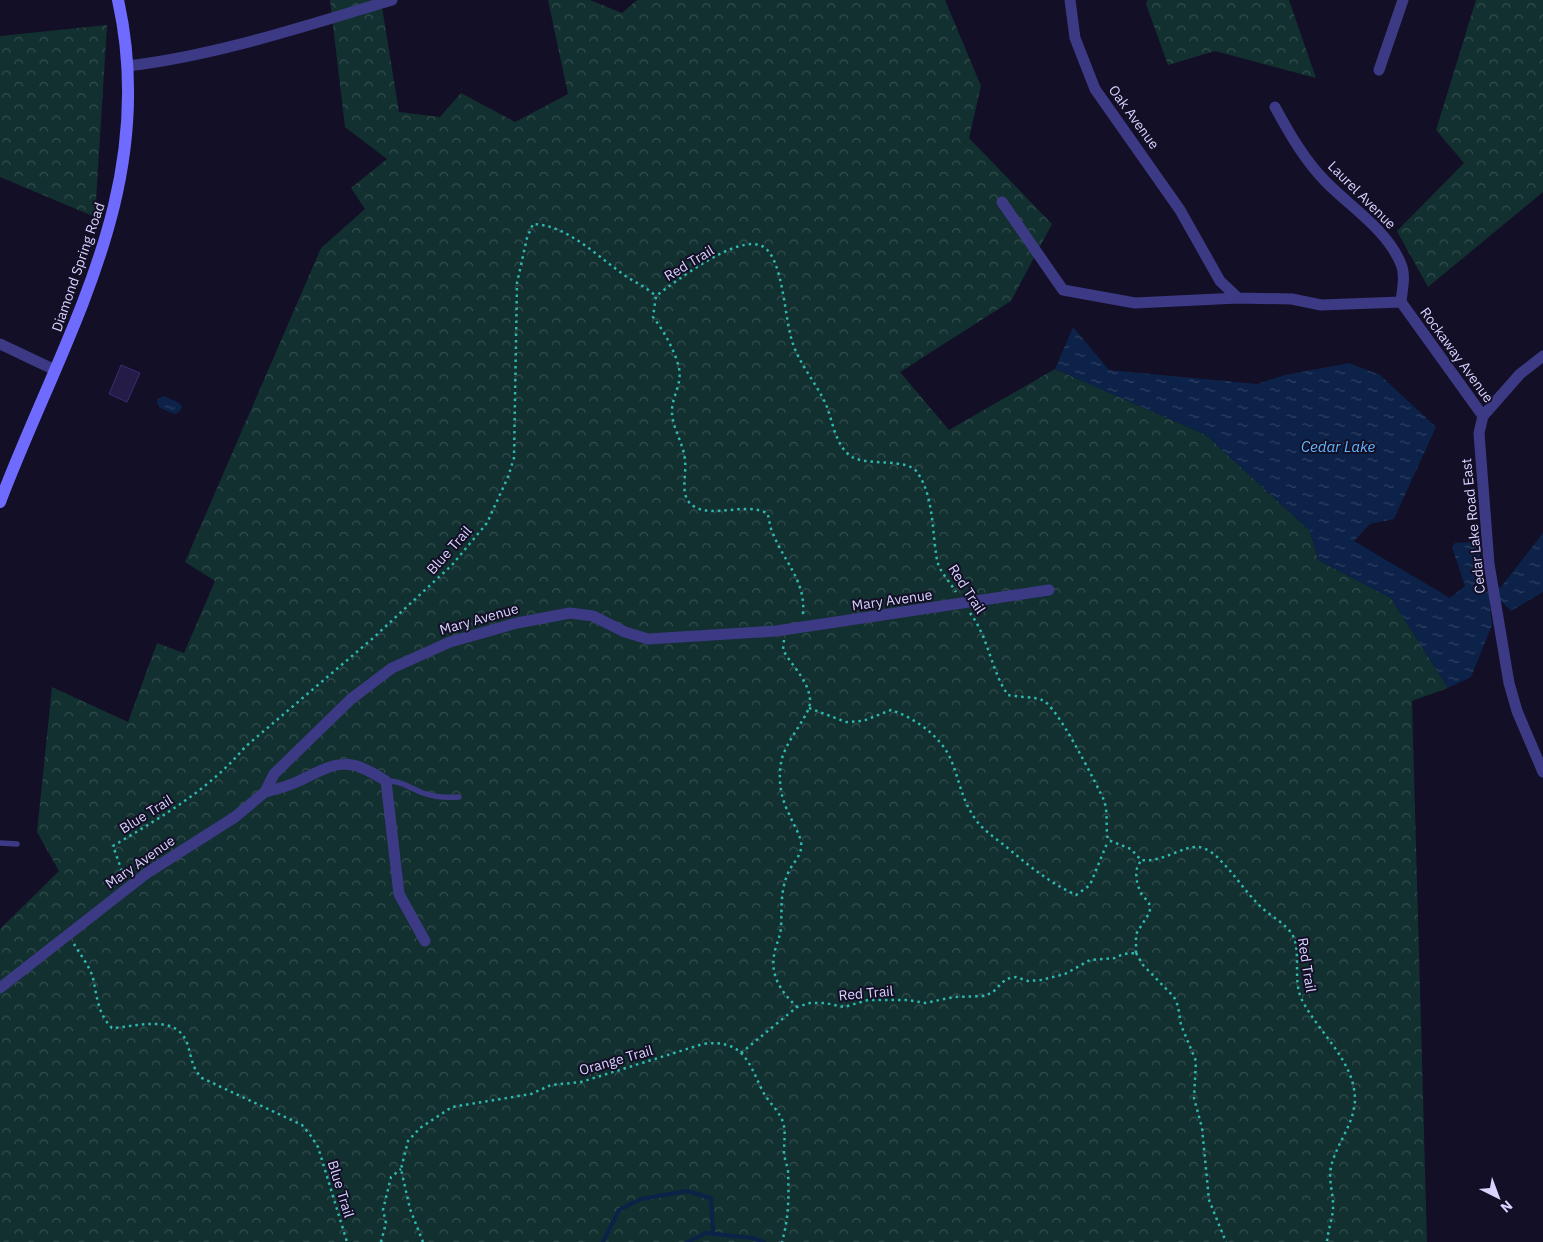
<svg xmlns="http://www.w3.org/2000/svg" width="1543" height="1242" viewBox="0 0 1543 1242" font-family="'IBM Plex Sans',sans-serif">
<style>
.forest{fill:url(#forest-crowns)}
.water{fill:url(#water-ripples)}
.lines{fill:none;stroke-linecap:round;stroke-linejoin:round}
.stream{stroke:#0c2248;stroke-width:4}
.building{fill:#241b47;stroke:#3b2d73}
.path{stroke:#2fb8b0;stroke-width:2.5;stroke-dasharray:2.5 4;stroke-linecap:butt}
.lane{stroke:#3d3a85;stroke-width:5.5}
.street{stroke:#3d3a85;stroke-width:11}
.secondary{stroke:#6f6bff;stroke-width:12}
.labels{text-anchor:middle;stroke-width:4;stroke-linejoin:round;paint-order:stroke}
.street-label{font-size:14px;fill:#d9d4ff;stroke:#130f26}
.water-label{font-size:15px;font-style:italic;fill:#62b6ff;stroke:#130f26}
</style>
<defs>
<pattern id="forest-crowns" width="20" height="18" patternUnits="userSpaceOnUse" patternTransform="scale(1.25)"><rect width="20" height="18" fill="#12302f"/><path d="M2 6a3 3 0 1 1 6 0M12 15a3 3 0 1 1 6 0" fill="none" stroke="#344d4e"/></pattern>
<pattern id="water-ripples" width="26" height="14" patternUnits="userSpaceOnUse" patternTransform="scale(1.25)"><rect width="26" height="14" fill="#0c2248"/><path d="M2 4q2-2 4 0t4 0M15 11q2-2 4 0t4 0" fill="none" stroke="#2f4163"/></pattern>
</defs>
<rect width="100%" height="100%" fill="#130f26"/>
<path class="forest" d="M330,0H373L382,7L399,112L440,117L461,93L515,122L568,94L548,0H590L622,13L637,0H945L981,86L969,138L1052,224L1011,301L900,372L949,430L1055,369L1206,435L1310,531L1318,560L1391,598L1448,688L1412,701L1427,1242H0V929L59,871L37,832L52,687L128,722L157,643L184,653L215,581L185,562L321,248L365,209L351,188L387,159L345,127Z
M1147,0H1289L1316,78L1215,51L1168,65L1146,4Z
M1476,0H1543V192L1428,287L1397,231L1464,163L1436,130Z
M107,25L95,217L0,177V36Z"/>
<path class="water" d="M1073,327L1109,370L1257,384L1285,375L1349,363L1380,375L1436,427L1394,519L1370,524L1354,541L1450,598L1465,586L1452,547L1455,543L1472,542L1480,551L1481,583L1486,592L1501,587L1543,533V592L1511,611L1502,602L1490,607L1492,625L1471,677L1448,688L1391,598L1318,560L1310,531L1206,435L1055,369Z
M164,396L179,403L182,407L179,412L175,414L160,408L157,403L158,399Z"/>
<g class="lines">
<path class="stream" d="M603,1242L619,1210L641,1199L687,1191L711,1198L713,1233
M688,1242L706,1233L752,1238L764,1242"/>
</g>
<path class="building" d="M121,365L140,373L127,402L109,394Z"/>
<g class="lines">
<path class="path" d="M970,613C989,638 991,671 1008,695C1017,697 1035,697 1042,700C1057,705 1095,782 1103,798C1109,812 1105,826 1108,840L1131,849L1141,860C1162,863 1184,845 1199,847C1205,848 1214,853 1218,858C1233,872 1244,890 1258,904C1267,914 1284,922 1292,934C1302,951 1292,980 1302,1000C1318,1032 1355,1061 1355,1100C1354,1125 1336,1144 1331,1167C1328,1181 1334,1195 1333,1209C1332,1220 1328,1231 1327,1242
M803,614C806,580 783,561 772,531C769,525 770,519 767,513C744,502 715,518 695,507C678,498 687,476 685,461C684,443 671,427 672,409C673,395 682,384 679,368C675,351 664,331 653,317L656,296C676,281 737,234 762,246C784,257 784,320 793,344C801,367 818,385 827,407C833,423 836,447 852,457C868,466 907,458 917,472C934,496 932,532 937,560C939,571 950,582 956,592
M784,640L783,650C792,666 808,680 810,699C813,713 784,741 781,763C778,781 781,798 789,814C793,824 799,832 801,842C803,855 793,862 788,873C780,892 782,908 781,928C780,936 778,940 776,947C768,972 779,990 797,1007
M809,708L846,722L863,721L891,710C915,718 941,736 951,760C960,781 961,799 976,820C983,830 994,837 1004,845C1027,864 1048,882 1076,895L1090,885L1108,841
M124,877L113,846C161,817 209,790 245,747L372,639L452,565L487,523L508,477L514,458L517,283L527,238L533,224C568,225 599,258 627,277C637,283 647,288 656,296
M74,944C80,954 90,967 93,978C97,997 98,1014 112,1028C135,1027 176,1013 187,1043C192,1057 191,1067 202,1078L302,1125L311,1136L318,1147L347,1242
M1136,953L1143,965L1174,997L1178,1006L1181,1025L1196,1061L1194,1098L1202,1128L1209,1200L1226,1242
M1136,953V934L1150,912L1149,903L1140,892L1136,878L1137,868L1141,860
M741,1053L797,1007L810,1003H825L844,1007L868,1000H908L925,1003L954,997L985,996L993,992L1006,979L1016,977L1028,981L1041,980L1065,974L1090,960L1115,958L1123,954L1136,953
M381,1242L386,1223L383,1210L391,1177L401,1169
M423,1242L410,1209L401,1169L408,1141L420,1128L452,1107L531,1094L551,1085L581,1082L703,1044C742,1039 748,1060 762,1090C768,1102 778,1109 783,1122C786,1132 784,1141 784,1152C784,1158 787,1164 788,1171C789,1196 789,1217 782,1242"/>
<path class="lane" d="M386,781C400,780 410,788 423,793C435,797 447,798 459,797
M0,843L17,844"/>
<path class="street" d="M1070,0L1075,38L1095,89L1180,210L1220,281L1238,298L1292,299L1321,305L1401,302
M127,66C216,56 307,25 392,0
M1379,70L1403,0
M1275,107C1289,133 1305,161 1327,183C1351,207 1387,230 1401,264C1406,276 1402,290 1401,302L1483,416
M1002,202L1063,290L1135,303L1238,298
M0,344L55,370
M1543,356L1520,374L1483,416L1479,433L1489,564L1509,683L1517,711L1543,772
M265,792C277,789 290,786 301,780C338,761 349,757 386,781L399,894L425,941
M0,988L147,873L235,817L265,792L274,774L351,699L392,668L450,642L517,623L570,613L593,616L625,632L648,639L776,631L1049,590"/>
<path class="secondary" d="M0,502C64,334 160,188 118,0"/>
</g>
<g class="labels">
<g class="street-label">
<text transform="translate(1134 117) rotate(54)" y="5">Oak Avenue</text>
<text transform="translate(1362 195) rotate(45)" y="5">Laurel Avenue</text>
<text transform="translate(689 263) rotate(-31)" y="5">Red Trail</text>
<text transform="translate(78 267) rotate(-71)" y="5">Diamond Spring Road</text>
<text transform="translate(1457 355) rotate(54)" y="5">Rockaway Avenue</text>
<text transform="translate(1473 526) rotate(-96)" y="5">Cedar Lake Road East</text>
<text transform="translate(449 550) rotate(-48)" y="5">Blue Trail</text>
<text transform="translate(967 589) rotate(57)" y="5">Red Trail</text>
<text transform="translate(892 600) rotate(-8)" y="5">Mary Avenue</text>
<text transform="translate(479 619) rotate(-16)" y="5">Mary Avenue</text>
<text transform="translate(146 814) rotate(-32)" y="5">Blue Trail</text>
<text transform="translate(140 862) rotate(-35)" y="5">Mary Avenue</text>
<text transform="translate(1307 965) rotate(81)" y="5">Red Trail</text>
<text transform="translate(866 993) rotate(-5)" y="5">Red Trail</text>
<text transform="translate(616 1060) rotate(-16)" y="5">Orange Trail</text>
<text transform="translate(341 1189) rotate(73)" y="5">Blue Trail</text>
</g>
<g class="water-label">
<text x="1338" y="452">Cedar Lake</text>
</g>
</g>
<g transform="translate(1498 1197) rotate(138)" stroke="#130f26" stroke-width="4" paint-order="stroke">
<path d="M0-4L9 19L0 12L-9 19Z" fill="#d9d4ff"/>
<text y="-8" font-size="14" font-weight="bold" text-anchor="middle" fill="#d9d4ff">N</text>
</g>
</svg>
